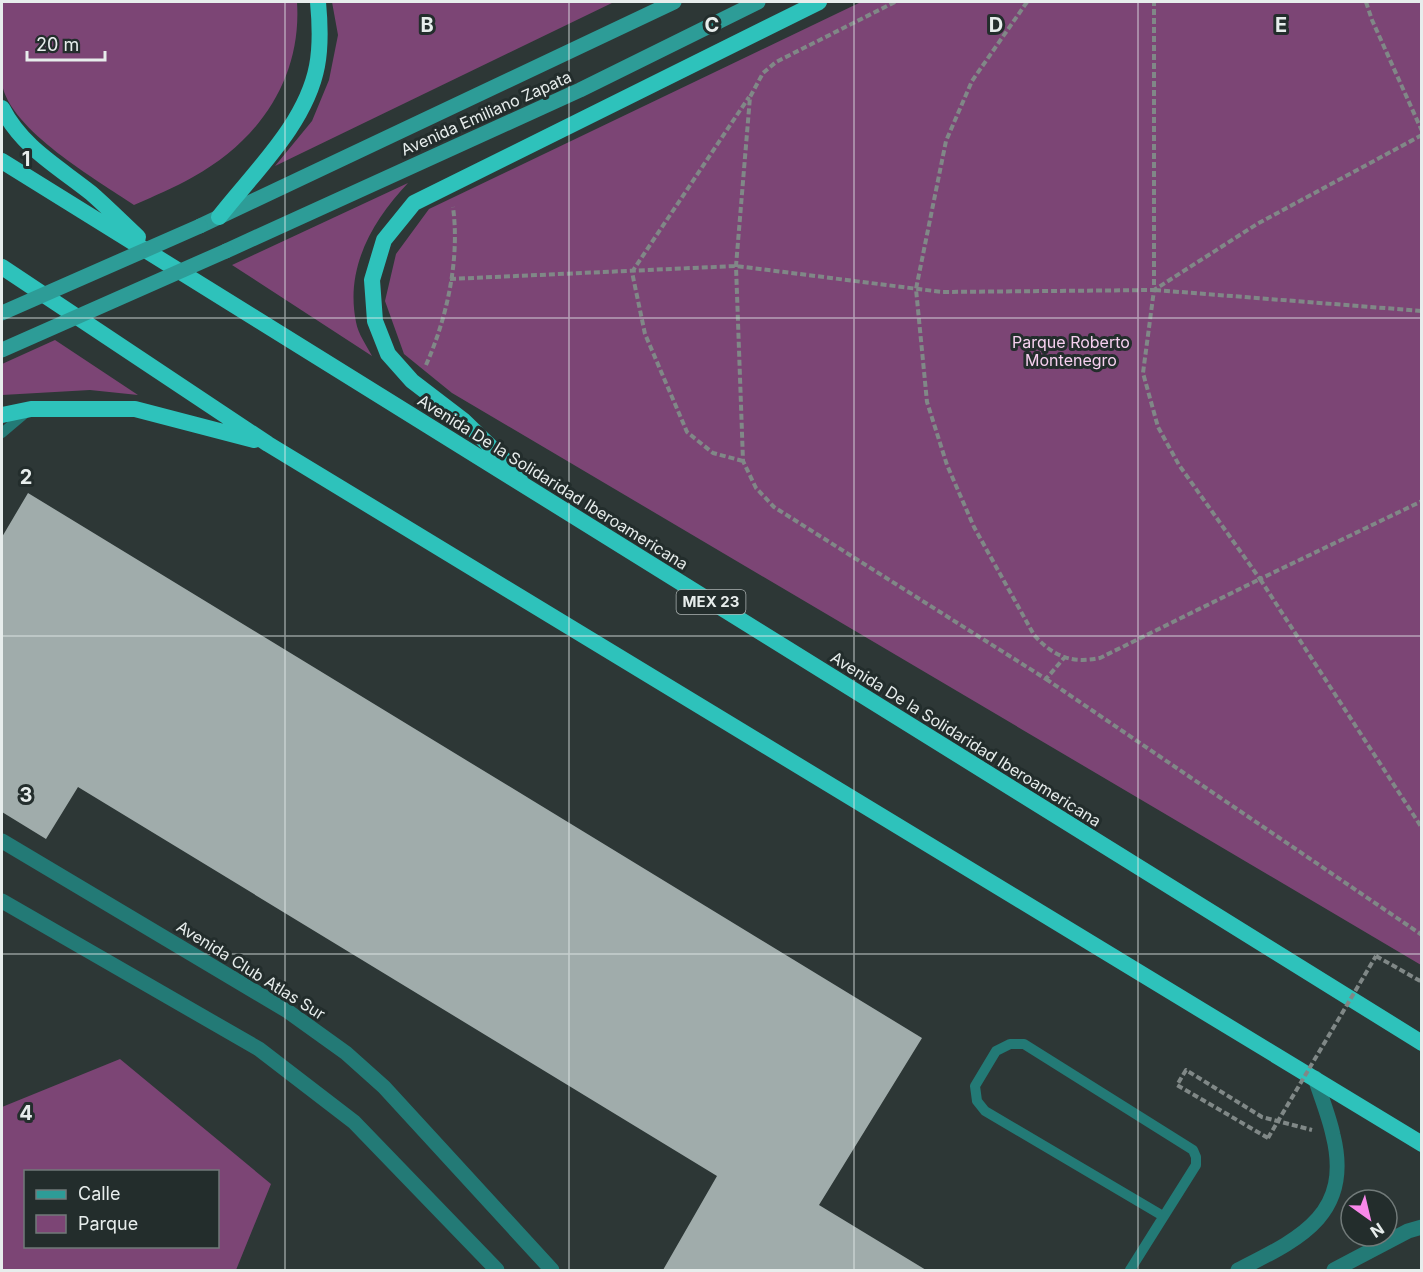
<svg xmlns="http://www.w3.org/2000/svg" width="1423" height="1272" viewBox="0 0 1423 1272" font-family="Inter,sans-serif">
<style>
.green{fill:#7c4575;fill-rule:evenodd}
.building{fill:#a0acab}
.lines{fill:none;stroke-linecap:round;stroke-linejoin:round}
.path{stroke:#808887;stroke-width:4;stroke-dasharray:6 3;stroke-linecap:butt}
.service{stroke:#237a76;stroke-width:10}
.minor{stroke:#237a76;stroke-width:15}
.secondary{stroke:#2d9c97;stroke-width:15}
.trunk{stroke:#2ec2bb;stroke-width:16}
.path-bridge{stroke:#808887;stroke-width:4;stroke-dasharray:6 3;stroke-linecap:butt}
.secondary-bridge{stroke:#2d9c97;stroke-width:15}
.grid{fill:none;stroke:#e7edec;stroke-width:1.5;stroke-opacity:0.55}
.labels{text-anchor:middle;stroke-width:6;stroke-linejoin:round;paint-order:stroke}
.shield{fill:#232d2c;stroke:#acb3b2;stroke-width:1.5}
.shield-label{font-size:15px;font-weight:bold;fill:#e7edec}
.street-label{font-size:16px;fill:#e7edec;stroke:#232d2c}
.park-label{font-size:16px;fill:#f6d0ef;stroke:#232d2c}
.grid-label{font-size:20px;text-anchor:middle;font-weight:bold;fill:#e7edec;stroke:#232d2c;stroke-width:6;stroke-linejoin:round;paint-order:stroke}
</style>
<rect width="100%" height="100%" fill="#2d3736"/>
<path class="green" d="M2,2H297C302,78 259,141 193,177C174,188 154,196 134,205C97,180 10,130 2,84C0,60 1,26 2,2Z
M332,2H614L275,166L312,121L329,80L338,35Z
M861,2H1421V965L452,393L404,354L385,301L396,254L429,209Z
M408,183C372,221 345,268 356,322C358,334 367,346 372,356L232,265Z
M55,340L138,395L90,390L2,395V364Z
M120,1059L271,1184L236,1270H2V1107ZM26,1172H218V1246H26Z"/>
<path class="building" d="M28,493L922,1038L819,1205L926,1270H663L717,1176L78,787L46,839L2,812V537Z"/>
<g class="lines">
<path class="path" d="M895,2L776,62L763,73L750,97L736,266L743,461L756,488L774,507L1046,679L1064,658
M1027,2L972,81L946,141L916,289L927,402L947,465L974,527L1034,635C1053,656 1071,664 1100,658L1260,579L1422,828
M1366,2L1372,20L1422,131
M1422,135L1257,224L1154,290L1143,373L1158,427L1179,465L1260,579L1422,501
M450,279L736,266L942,292L1154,290V2
M1155,290L1422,311
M426,365C447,318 460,259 453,207
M743,461L713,453L687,432L645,334L632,272L749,97
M1046,679L1422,935
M1376,956L1422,982
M1268,1138L1177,1085L1186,1070L1262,1117L1312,1130"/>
<path class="service" d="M2,433L28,411
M1130,1270L1196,1165V1157L1193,1150L1024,1044H1010L996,1051L975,1086L977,1101L985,1111L1163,1216"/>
<path class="minor" d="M2,841L286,1010L346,1053L384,1087L552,1270
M2,901L259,1049L354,1122L497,1270
M1238,1270C1299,1239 1353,1215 1333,1135C1329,1116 1321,1097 1315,1078
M1334,1270L1408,1231L1422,1227"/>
<path class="secondary" d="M200,226L674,2
M226,251L580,90L758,2"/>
<path class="trunk" d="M2,108C22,147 57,166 91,193C107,207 122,222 138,237
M2,161L1422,1043
M219,217C254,172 306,124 317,66C321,45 320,23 318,2
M2,267L268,444L1422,1144
M2,415L31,409H135L254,440
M520,475L463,420L412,381L388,354L375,321L372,280L384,240L414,203L819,2"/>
<path class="path-bridge" d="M1268,1138L1376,956"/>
<path class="secondary-bridge" d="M2,313L200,226
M2,350L226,251"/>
</g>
<path class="grid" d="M285,2V1270M569,2V1270M854,2V1270M1138,2V1270M2,318H1422M2,636H1422M2,954H1422"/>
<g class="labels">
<rect class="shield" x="676.5" y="590" width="69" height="24" rx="4.5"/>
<g class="shield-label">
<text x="711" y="607">MEX 23</text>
</g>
<g class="street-label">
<text transform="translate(486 113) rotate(-24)" y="6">Avenida Emiliano Zapata</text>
<text transform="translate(553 482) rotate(32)" y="6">Avenida De la Solidaridad Iberoamericana</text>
<text transform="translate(966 739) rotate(32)" y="6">Avenida De la Solidaridad Iberoamericana</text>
<text transform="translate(251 970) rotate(32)" y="6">Avenida Club Atlas Sur</text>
</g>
<g class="park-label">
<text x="1071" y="348">Parque Roberto<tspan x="1071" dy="18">Montenegro</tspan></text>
</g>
</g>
<g class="grid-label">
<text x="427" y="32">B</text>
<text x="712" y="32">C</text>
<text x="996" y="32">D</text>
<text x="1281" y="32">E</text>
<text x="26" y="166">1</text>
<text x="26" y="484">2</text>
<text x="26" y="802">3</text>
<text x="26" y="1120">4</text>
</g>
<rect width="1423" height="1272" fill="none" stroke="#e7edec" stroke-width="6"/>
<rect x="24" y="1170" width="195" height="78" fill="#232d2c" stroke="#717a79" stroke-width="1.5"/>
<rect x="36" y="1190" width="30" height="9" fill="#2d9c97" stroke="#717a79" stroke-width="1.5"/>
<text x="78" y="1200" font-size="18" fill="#e7edec">Calle</text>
<rect x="36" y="1215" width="30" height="18" fill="#7c4575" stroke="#717a79" stroke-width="1.5"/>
<text x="78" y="1230" font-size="18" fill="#e7edec">Parque</text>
<g transform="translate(1369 1218) rotate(146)"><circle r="28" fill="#232d2c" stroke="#717a79" stroke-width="1.5"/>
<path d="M0-4.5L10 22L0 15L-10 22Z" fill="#f888ea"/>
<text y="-9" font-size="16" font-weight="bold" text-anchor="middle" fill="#e7edec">N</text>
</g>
<path d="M27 51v9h78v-9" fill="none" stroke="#e7edec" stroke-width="3"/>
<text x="36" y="51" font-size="18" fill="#e7edec" stroke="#232d2c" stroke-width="4.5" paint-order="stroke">20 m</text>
</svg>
